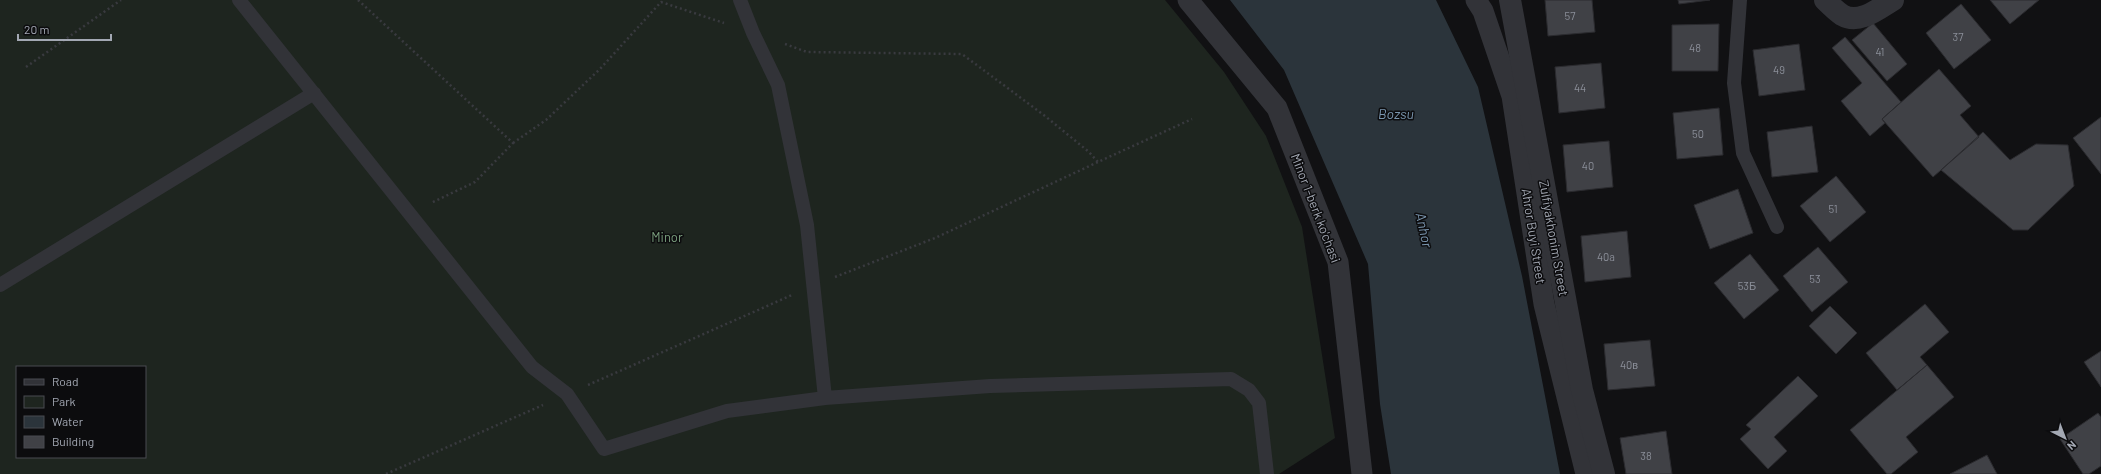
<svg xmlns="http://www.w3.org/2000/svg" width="2101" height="474" viewBox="0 0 2101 474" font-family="Barlow,sans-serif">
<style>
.green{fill:#1e251f;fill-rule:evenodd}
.water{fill:#2b343b}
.building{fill:#404146;stroke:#2b2b2f}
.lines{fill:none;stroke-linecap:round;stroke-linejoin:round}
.path{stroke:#393a3f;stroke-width:2.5;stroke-dasharray:2 3;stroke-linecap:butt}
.service{stroke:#323338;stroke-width:14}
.pedestrian{stroke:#323338;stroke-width:21}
.minor{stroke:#323338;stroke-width:22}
.labels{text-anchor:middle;stroke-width:3;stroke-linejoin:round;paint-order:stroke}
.number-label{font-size:11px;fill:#8a8e98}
.street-label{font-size:13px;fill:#a3a8b3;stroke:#0c0c0e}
.park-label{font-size:13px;fill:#7a9e7d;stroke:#0c0c0e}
.water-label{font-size:14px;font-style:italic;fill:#7a95ae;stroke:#0c0c0e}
</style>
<rect width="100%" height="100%" fill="#111113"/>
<path class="green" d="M0,0H1165L1224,72L1266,136L1302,227L1335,438L1279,474H0ZM17,367H145V457H17Z"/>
<path class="water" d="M1230,0H1436L1478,87L1522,276L1560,474H1391L1380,404L1368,264L1284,70Z"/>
<path class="building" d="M1545,0H1592L1595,32L1548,36Z
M1678,0H1710L1679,4Z
M1990,0H2039L2010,24Z
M1961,4L1991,40L1954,69L1926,33Z
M1873,23L1907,64L1887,81L1852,40Z
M1719,24L1718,71H1672V25Z
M1845,37L1901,102L1882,119L1885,123L1870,136L1841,101L1862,83L1832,48Z
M1799,44L1805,90L1759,96L1753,50Z
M1601,63L1605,108L1559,113L1555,67Z
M1939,69L1971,106L1960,115L1979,137L1933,177L1882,119Z
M1719,108L1723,155L1677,159L1673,113Z
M2101,117V174L2073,138Z
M1812,126L1818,172L1772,177L1767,132Z
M1983,132L2010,160L2036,144L2068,145L2074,186L2028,230H2013L1941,170Z
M1609,141L1613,187L1567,192L1563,145Z
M1836,176L1866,212L1830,242L1800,206Z
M1738,189L1753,233L1710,249L1694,205Z
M1627,231L1631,277L1585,282L1581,236Z
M1818,247L1848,282L1812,312L1783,276Z
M1750,254L1779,290L1744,319L1714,283Z
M1925,304L1949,332L1920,357L1927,365L1897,390L1866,353Z
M1830,306L1857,333L1836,354L1809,326Z
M1650,340L1655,386L1608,390L1604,344Z
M2101,351V387L2084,362Z
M1927,365L1954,397L1906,437L1918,452L1891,474H1887L1850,430Z
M1798,376L1818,396L1774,437L1787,451L1768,469L1740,439L1751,429L1746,425Z
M2098,413L2101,417V466L2089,474H2083L2060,439Z
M1666,431L1672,474H1626L1620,438Z
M1987,455L1997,474H1950Z"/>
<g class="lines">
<path class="path" d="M358,0L513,143L475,182L431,203
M785,44L807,52L962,54L1045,116L1089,152L1098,162L1192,119
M26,67L121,0
M513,143L546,120L600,69L661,2L724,23
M835,277L935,238L1098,162
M588,385L792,295
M386,474L543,405"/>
<path class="service" d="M239,0L532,367L567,394L604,449L727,411L825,398L990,386L1231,379L1249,390L1259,403L1267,474
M740,0L753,33L778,85L807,225L825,398
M1740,0L1734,83L1743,153L1777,227
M0,285L314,93"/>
<path class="pedestrian" d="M1188,0L1277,108L1338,262L1362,474
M1476,0L1483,11L1512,96L1544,304L1586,474"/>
<path class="minor" d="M1510,0L1582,390L1604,474
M1825,0C1830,5 1836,11 1842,15C1859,25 1878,9 1893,0"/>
</g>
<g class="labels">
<g class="number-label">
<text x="1570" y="20">57</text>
<text x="1958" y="41">37</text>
<text x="1695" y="52">48</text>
<text x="1880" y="56">41</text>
<text x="1779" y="74">49</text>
<text x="1580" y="92">44</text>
<text x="1698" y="138">50</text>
<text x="1588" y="170">40</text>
<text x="1833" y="213">51</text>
<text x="1606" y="261">40a</text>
<text x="1815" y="283">53</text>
<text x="1747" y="290">53Б</text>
<text x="1629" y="369">40в</text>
<text x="1646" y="460">38</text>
</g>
<g class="street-label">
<text transform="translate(1316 208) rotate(69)" y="5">Minor 1-berk ko'chasi</text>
<text transform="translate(1534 236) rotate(81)" y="5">Ahror Buyi Street</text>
<text transform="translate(1554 238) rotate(80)" y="5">Zulfiyakhonim Street</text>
</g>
<g class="park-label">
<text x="667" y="242">Minor</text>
</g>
<g class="water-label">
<text x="1396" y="119">Bozsu</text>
<text transform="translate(1424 230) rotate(78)" y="5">Anhor</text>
</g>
</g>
<rect x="16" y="366" width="130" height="92" fill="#0c0c0e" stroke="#484a50"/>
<rect x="24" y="379" width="20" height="6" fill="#323338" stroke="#484a50"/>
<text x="52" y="386" font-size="12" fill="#a3a8b3">Road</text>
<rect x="24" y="396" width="20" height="12" fill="#1e251f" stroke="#484a50"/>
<text x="52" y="406" font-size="12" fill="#a3a8b3">Park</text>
<rect x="24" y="416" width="20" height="12" fill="#2b343b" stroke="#484a50"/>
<text x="52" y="426" font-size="12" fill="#a3a8b3">Water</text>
<rect x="24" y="436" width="20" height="12" fill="#404146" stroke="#484a50"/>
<text x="52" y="446" font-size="12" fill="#a3a8b3">Building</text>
<g transform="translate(2065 438) rotate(138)" stroke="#0c0c0e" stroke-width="3" paint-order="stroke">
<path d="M0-3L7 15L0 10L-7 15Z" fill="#a3a8b3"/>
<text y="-6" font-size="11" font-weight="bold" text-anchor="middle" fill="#a3a8b3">N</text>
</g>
<path d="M18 34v6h93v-6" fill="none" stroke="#a3a8b3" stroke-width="2"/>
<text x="24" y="34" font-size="12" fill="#a3a8b3" stroke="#0c0c0e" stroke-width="3" paint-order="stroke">20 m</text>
</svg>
